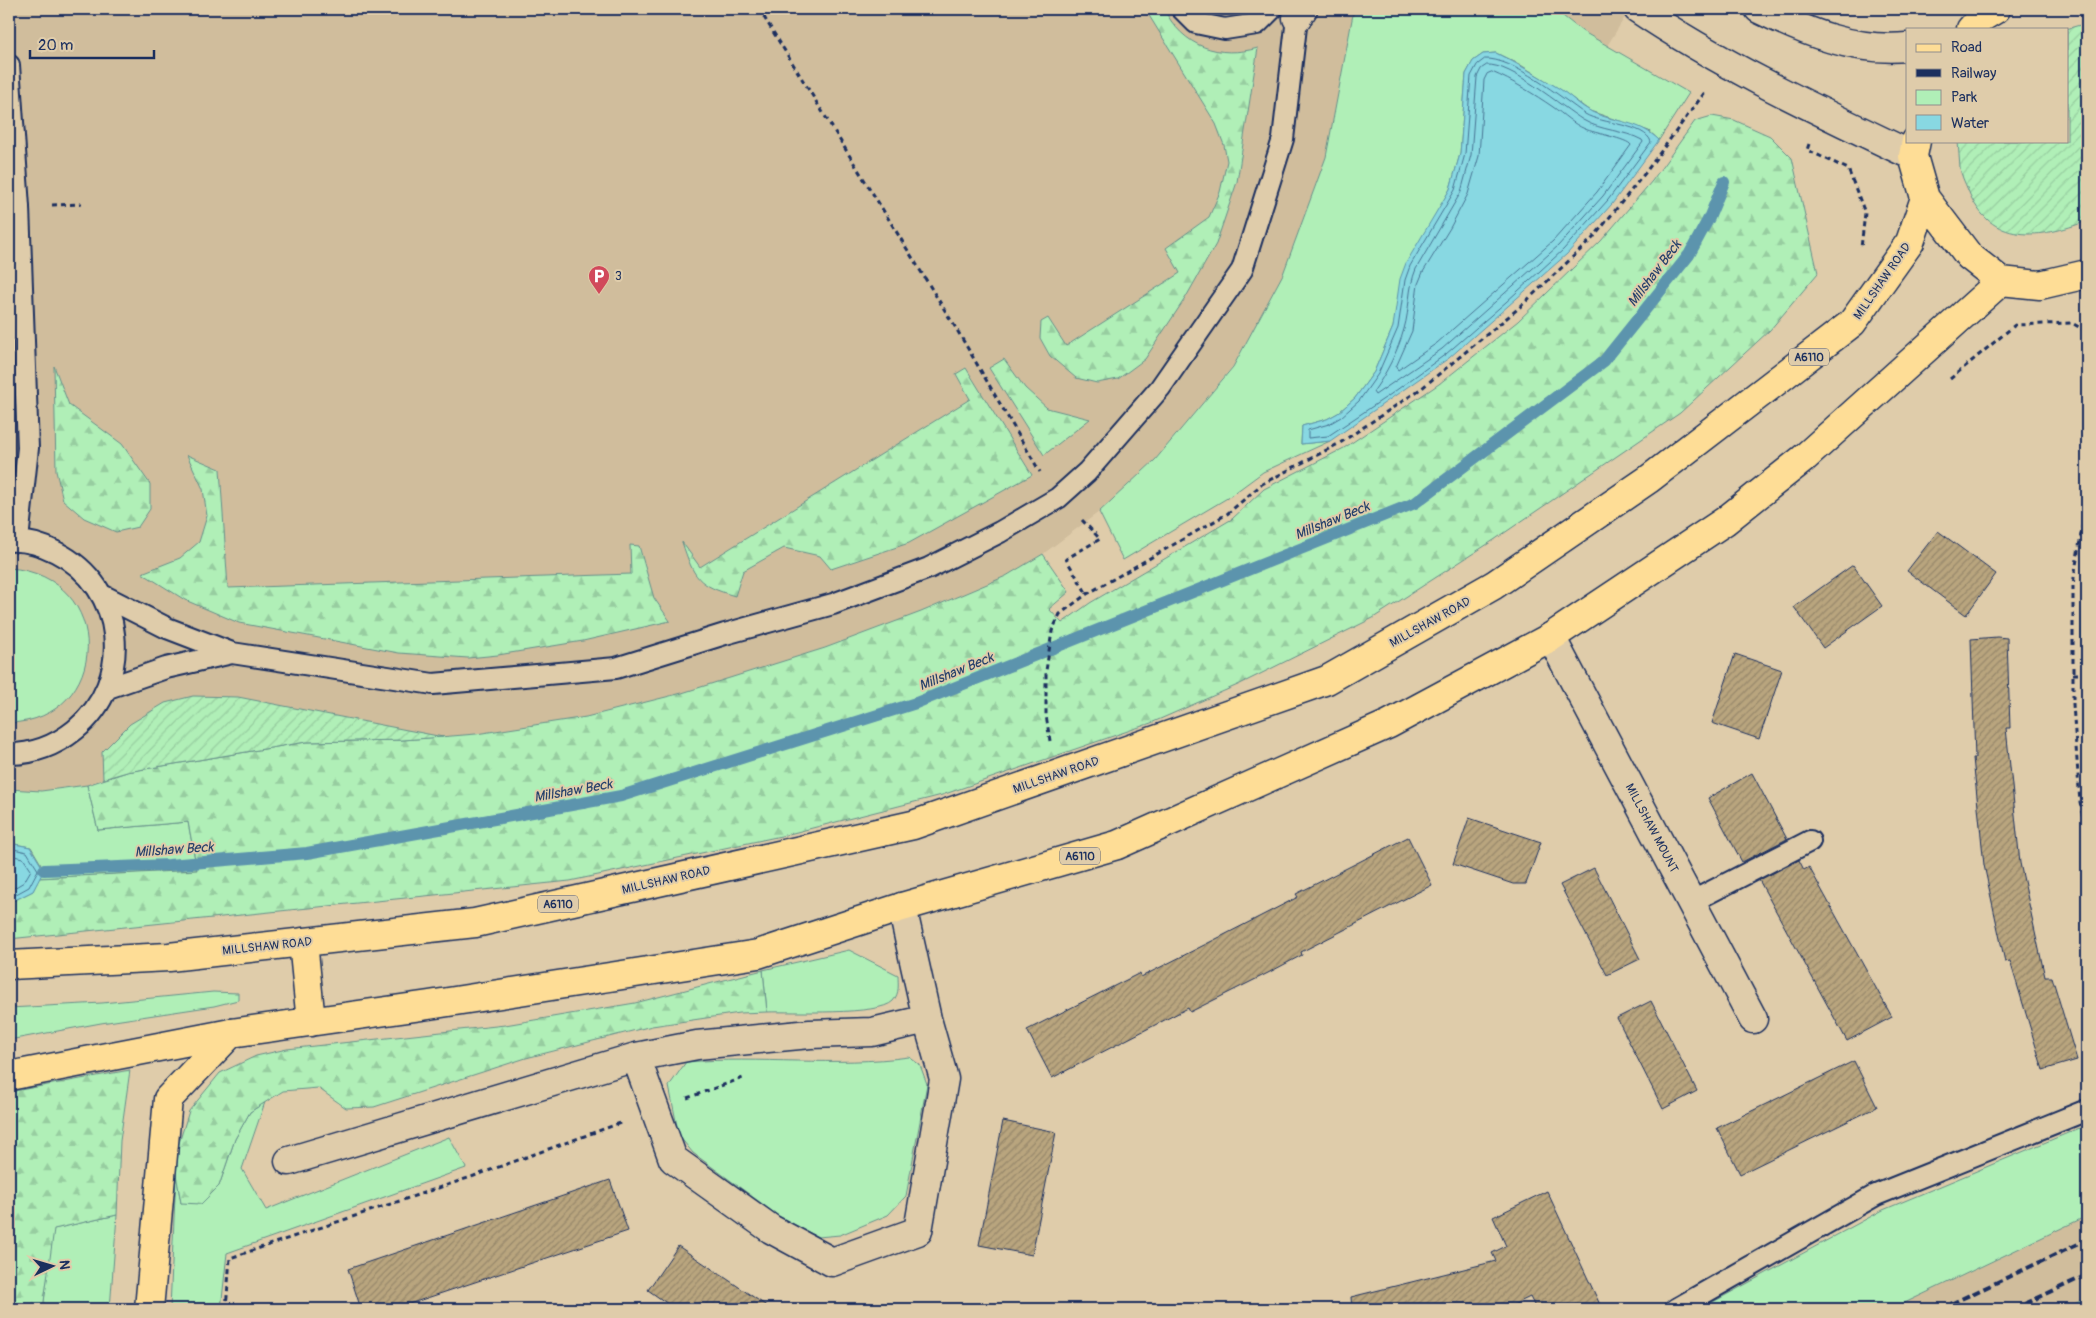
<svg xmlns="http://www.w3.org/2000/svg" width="2096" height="1318" viewBox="0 0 2096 1318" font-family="Pangolin,sans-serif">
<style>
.built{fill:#d0bd9c}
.green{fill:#b0efb7;stroke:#668f8a}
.forest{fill:url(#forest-firs);stroke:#668f8a}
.garden{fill:url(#garden-furrows);stroke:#668f8a}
.water{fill:#88d8e2;stroke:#5c94ad}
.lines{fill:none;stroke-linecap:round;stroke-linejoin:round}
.shore{stroke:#477393;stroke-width:1}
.stream{stroke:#5c94ad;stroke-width:12}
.building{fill:url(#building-hatch);stroke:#1b2f5e}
.lane-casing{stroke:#1b2f5e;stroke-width:24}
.street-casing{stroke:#1b2f5e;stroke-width:31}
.primary-casing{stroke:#1b2f5e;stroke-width:31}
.highway-casing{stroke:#1b2f5e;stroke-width:31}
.path{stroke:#1b2f5e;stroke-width:3;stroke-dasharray:5 4;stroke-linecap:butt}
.lane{stroke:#dfccaa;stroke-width:20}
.street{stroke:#dfccaa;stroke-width:28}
.primary{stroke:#fedd96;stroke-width:28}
.highway{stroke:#fedd96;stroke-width:28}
.rail{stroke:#1b2f5e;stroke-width:4;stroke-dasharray:8 4;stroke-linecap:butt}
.labels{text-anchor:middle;stroke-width:4;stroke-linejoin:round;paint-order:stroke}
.shield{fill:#dfccaa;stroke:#565e75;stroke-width:1}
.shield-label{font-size:11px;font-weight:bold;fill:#1b2f5e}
.poi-label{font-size:12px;fill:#1b2f5e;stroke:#dfccaa;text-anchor:start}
.street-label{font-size:12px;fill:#1b2f5e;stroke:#dfccaa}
.water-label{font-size:14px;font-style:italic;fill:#26406b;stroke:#dfccaa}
</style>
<defs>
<pattern id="forest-firs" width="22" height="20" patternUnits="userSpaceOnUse" patternTransform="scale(1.25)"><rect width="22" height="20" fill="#b0efb7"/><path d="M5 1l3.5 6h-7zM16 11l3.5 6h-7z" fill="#97cda0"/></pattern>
<pattern id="garden-furrows" width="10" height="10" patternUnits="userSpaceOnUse" patternTransform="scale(1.25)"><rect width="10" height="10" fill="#b0efb7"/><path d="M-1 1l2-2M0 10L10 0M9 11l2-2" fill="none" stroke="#97cda0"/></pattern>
<pattern id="building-hatch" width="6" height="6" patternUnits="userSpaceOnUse" patternTransform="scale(1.25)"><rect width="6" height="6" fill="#b9a57e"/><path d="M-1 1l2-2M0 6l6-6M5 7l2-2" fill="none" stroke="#96876a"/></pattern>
</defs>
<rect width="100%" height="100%" fill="#dfccaa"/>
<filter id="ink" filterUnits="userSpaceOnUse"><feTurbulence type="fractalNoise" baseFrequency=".02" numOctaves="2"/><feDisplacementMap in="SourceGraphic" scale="10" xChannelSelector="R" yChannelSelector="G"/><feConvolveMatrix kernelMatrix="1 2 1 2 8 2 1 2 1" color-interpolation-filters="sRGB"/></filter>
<g filter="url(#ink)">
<path class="built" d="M9,9H1354L1326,157L1283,274L1233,366L1155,460L1099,512L1043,554L1006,576L921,612L825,648L682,693L586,717L476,734L403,740L103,779L87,785L41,791L9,789Z
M1554,9H1630L1607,46L1582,31Z
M2087,1216V1298L2063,1309H1892Z"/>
<path class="green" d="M1354,9H1554L1582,31L1689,93L1659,140L1649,131L1590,111L1561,90L1519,64L1496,53L1483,54L1473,61L1466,74L1460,154L1450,189L1434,218L1398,304L1393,327L1374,372L1355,398L1338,413L1327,419L1302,426L1301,444L1330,441L1263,472L1229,497L1123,560L1099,512L1155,460L1233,367L1283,274L1326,157Z
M2087,552V663H2081L2083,590Z
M9,568C116,576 111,720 9,723Z
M87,785L98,830L188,822L197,870L39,878L44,869L31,847L9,843V789L41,791Z
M849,950L898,975C898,984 900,993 893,1001C879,1016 791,1011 767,1012L763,970Z
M213,992L238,993V1000L214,1006L101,1023L9,1040V1008L102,1003Z
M909,1057L920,1065L927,1084L906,1196L888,1215L840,1235L818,1237L780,1217L693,1153L679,1136L669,1086L686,1062C760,1056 835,1067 909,1057Z
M265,1102L242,1169L266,1210L449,1137L466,1168L227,1253L221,1309H170L176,1174L181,1203L219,1186L235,1139L250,1112Z
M2087,1125V1216L1892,1309H1700L1883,1210Z
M117,1215L110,1309H43L53,1229Z
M2087,1298V1309H2063Z"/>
<path class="forest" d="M1145,9H1164C1183,47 1219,59 1258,48L1237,182L1216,244L1186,297L1145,359L1118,379L1097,383L1076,378L1050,356L1040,338L1041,322L1048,318L1066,346L1180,273L1166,248L1209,217L1220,192L1227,161L1224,145L1216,124Z
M1712,116L1734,120L1770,136L1792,158L1818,273L1770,330L1680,413L1494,540L1373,618L1240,684L1151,723L942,795L781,836L570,881L9,939V903L33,891L39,878L197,870L188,822L98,830L87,785L127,772L306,742L403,740L476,734L586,717L682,693L825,648L921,612L1006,576L1043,554L1069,592L1049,609L1062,623L1090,603L1232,519L1264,489L1344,448L1439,384L1518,321L1601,241L1652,181L1695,121Z
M1004,359L1025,388L1047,408L1090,419L1044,455L989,368Z
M54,366L69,405L122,444L150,484V509L138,527L116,532L84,518L63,500L56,471Z
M966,368L1032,475L909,543L831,569L820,556L784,548L743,571L735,596C697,585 694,578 682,542L700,567L970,399L956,374Z
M187,455L220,469L228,588L631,574L630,545L639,546L654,598L670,621L583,641L498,655L468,658L399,653L239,623L185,600L142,573L180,558L199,542L207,516L203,489Z
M763,970L767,1012L740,1013L652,1026L526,1058L374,1107L346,1108L318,1088L283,1091L250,1112L235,1139L219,1186L201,1204L181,1203L176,1174L179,1143L189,1111L220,1073L256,1056L287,1049L505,1025L635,1003Z
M130,1070L120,1141L117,1215L54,1229L43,1309H9V1092Z"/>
<path class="garden" d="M2087,23V221C2040,239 1990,246 1968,190C1965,183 1961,175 1960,168C1959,159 1959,150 1958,141H2067V29H2066Z
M193,696L238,697L443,737L403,740L306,742L127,772L103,779L102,752L130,724L165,703Z"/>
<path class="water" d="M1496,53C1518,64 1539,76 1560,89C1571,96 1580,106 1592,112C1616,123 1638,120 1659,140L1612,204L1567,254L1449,358L1330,441L1301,444L1302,426L1327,419L1338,413L1355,398L1374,372L1393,327L1400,279L1406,263L1450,189L1460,154L1466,74L1473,61L1483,54Z
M9,843L30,847L44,870L33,891L9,903Z"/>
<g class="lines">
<path class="shore" d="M1485,59C1512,57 1562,98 1585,114C1601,124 1646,124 1651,142L1608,200L1563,250L1506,302L1446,354L1391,394L1328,436L1308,438V430L1329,424L1341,417L1359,401L1378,374L1398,328L1405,280L1410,266L1455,190L1465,154L1471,76L1477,65Z
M1487,65C1511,63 1562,107 1583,120C1601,131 1624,130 1642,140L1643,142L1603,196L1558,246L1442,349L1375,395L1373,392C1386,374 1398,351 1404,329C1410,309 1408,288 1416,269L1461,192L1471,155L1477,77L1481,69Z
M1492,72C1513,81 1534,94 1553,107C1563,114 1573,124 1585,129C1594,133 1628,139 1631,145L1597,192L1553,241L1437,343L1398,370L1396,367L1412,331L1418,284L1423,272L1450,228L1468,194L1479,156L1484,80L1487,74Z
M9,848L27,852L38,870L29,887L9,898
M9,855L23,858L31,870L24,882L9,891"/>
<path class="stream" d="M44,870L169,865L307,853L621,796L916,703L1415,503L1604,361L1689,255L1709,218L1724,182"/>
</g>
<path class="building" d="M1938,531L1996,574L1966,615L1907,571Z
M1853,565L1882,606L1823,648L1794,607Z
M1997,637L2007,638L2010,728H2006L2020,863L2045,977H2052L2077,1060L2043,1070L2010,961L2005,962L1984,865L1973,758H1975L1971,639Z
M1735,654L1782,670L1759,739L1712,723Z
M1752,773L1787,839L1742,862L1708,798Z
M1469,818L1541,842L1526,884H1513L1453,864Z
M1408,837L1432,885L1301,952L1302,955L1268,973L1190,1012L1188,1008L1052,1078L1027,1030L1140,973L1141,977L1222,936L1298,897L1296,894Z
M1799,860L1804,870L1809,867L1892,1017L1847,1041L1759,880Z
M1594,868L1640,959L1607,975L1560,885Z
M1651,1001L1697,1091L1663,1109L1617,1018Z
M1854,1061L1877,1107L1740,1174L1717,1128Z
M1003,1121L1056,1132L1032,1255L979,1245Z
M610,1180L628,1231L394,1309H361L348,1269Z
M1547,1191L1602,1309H1536L1530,1297L1505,1309H1352L1351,1297L1496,1261L1492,1253L1506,1246L1493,1217Z
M678,1246L730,1281L771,1309H675L648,1290Z"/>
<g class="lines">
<g class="lane-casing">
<path id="lane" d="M1182,9L1196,23L1225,29L1257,24L1272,9
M9,65L19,207L28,448L18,540
M9,541C25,540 42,545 56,552C126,587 135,681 75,730C55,746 34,754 9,754
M102,595L167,628L232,653L433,684L616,668L725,634L833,604L929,568L1000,532L1058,498L1087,472L1160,388L1242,270L1283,139L1297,18
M108,688L166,668L232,653
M1691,902L1810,841
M1676,1309L1876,1195L2087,1110"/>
</g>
<g class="street-casing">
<path id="street" d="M1638,9C1724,67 1819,111 1913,156
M1759,9C1806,32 1854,52 1907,47
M1297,18L1303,9
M1551,637L1753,1019
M636,1057L673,1159L771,1229L832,1262L918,1231L944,1079L927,1019L902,907
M289,1161L636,1057L697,1045L810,1034L872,1032L927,1019"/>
</g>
<g class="primary-casing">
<path id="primary" d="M149,1309L168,1099L231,1033"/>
</g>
<g class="highway-casing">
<path id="highway" d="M1971,29L1981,18L1996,9
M1916,141L1913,156L1925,198L1969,256L2001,281L2040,285L2087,274
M303,942L311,1022
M9,965L169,957L475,923L913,825L1327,680L1494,585L1649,479L1852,323L1910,242L1925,198
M9,1076L231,1033L429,1005L758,954L902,907L1117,845L1389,724L1551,637L1725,521L1803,459L2001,281"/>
</g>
<path class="path" d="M759,9L957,330L1040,472
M1809,144L1807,150L1848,169L1865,213L1861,248
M52,205L82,204
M1950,379L2015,325L2072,323L2087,332
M2087,497L2073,584V704L2080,803L2087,836
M1082,520L1100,539L1066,559L1087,594
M2073,674H2087
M1050,741L1046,715V671L1052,631L1060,614L1087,594L1227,514L1262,484L1340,443L1422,388L1520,307L1593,238L1645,173L1705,92
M687,1098L743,1078
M226,1309L230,1258L474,1176L623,1122"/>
<use href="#lane" class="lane"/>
<use href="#street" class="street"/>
<use href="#primary" class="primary"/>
<use href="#highway" class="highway"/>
<path class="rail" d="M1940,1309L2087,1240
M2014,1309L2087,1275"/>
</g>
</g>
<defs>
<g id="parking-pin" transform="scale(1.125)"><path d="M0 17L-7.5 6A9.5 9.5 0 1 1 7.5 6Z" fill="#d1495b" stroke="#dfccaa"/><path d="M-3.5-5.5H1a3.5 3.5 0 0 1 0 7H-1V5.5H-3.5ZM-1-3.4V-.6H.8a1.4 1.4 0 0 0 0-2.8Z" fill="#fff"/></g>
</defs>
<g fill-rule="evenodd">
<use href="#parking-pin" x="599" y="276"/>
</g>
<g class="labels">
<g class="shield">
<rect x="1789" y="348.5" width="40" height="17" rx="4"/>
<rect x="1060" y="847.5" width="40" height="17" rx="4"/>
<rect x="538" y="895.5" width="40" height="17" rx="4"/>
</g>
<g class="shield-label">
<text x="1809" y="361">A6110</text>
<text x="1080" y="860">A6110</text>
<text x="558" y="908">A6110</text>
</g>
<g class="poi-label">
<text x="615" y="280">3</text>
</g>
<g class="street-label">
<text transform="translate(1882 281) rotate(-55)" y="4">MILLSHAW ROAD</text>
<text transform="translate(1430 622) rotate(-29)" y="4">MILLSHAW ROAD</text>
<text transform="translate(1056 775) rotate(-19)" y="4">MILLSHAW ROAD</text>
<text transform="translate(1652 828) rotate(62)" y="4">MILLSHAW MOUNT</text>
<text transform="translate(666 880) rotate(-13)" y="4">MILLSHAW ROAD</text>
<text transform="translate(267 946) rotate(-6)" y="4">MILLSHAW ROAD</text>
</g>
<g class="water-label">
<text transform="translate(1654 273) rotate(-53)" y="5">Millshaw Beck</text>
<text transform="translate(1332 520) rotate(-22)" y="5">Millshaw Beck</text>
<text transform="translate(956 671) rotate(-22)" y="5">Millshaw Beck</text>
<text transform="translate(573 790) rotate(-10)" y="5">Millshaw Beck</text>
<text transform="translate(174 849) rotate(-4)" y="5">Millshaw Beck</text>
</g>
</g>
<rect width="2096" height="1318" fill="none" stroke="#dfccaa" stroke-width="30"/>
<rect x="15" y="15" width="2066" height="1288" fill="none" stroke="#1b2f5e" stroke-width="2" filter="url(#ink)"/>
<rect x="1906" y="28" width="162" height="115" fill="#dfccaa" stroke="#918d8c"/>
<rect x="1916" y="44" width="25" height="8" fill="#fedd96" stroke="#918d8c"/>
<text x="1951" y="52" font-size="15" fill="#1b2f5e">Road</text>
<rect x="1916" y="69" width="25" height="8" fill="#1b2f5e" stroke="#918d8c"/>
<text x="1951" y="78" font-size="15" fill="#1b2f5e">Railway</text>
<rect x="1916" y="90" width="25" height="15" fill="#b0efb7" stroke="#918d8c"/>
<text x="1951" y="102" font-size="15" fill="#1b2f5e">Park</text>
<rect x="1916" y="115" width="25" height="15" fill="#88d8e2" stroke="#918d8c"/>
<text x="1951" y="128" font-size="15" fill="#1b2f5e">Water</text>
<g transform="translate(52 1266) rotate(85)" stroke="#dfccaa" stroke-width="4" paint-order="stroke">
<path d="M0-4L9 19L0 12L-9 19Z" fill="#1b2f5e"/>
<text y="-8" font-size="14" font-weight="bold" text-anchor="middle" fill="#1b2f5e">N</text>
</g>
<path d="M30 50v8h124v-8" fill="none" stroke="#1b2f5e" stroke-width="2.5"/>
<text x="38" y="50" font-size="15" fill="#1b2f5e" stroke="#dfccaa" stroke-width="4" paint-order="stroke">20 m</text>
</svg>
